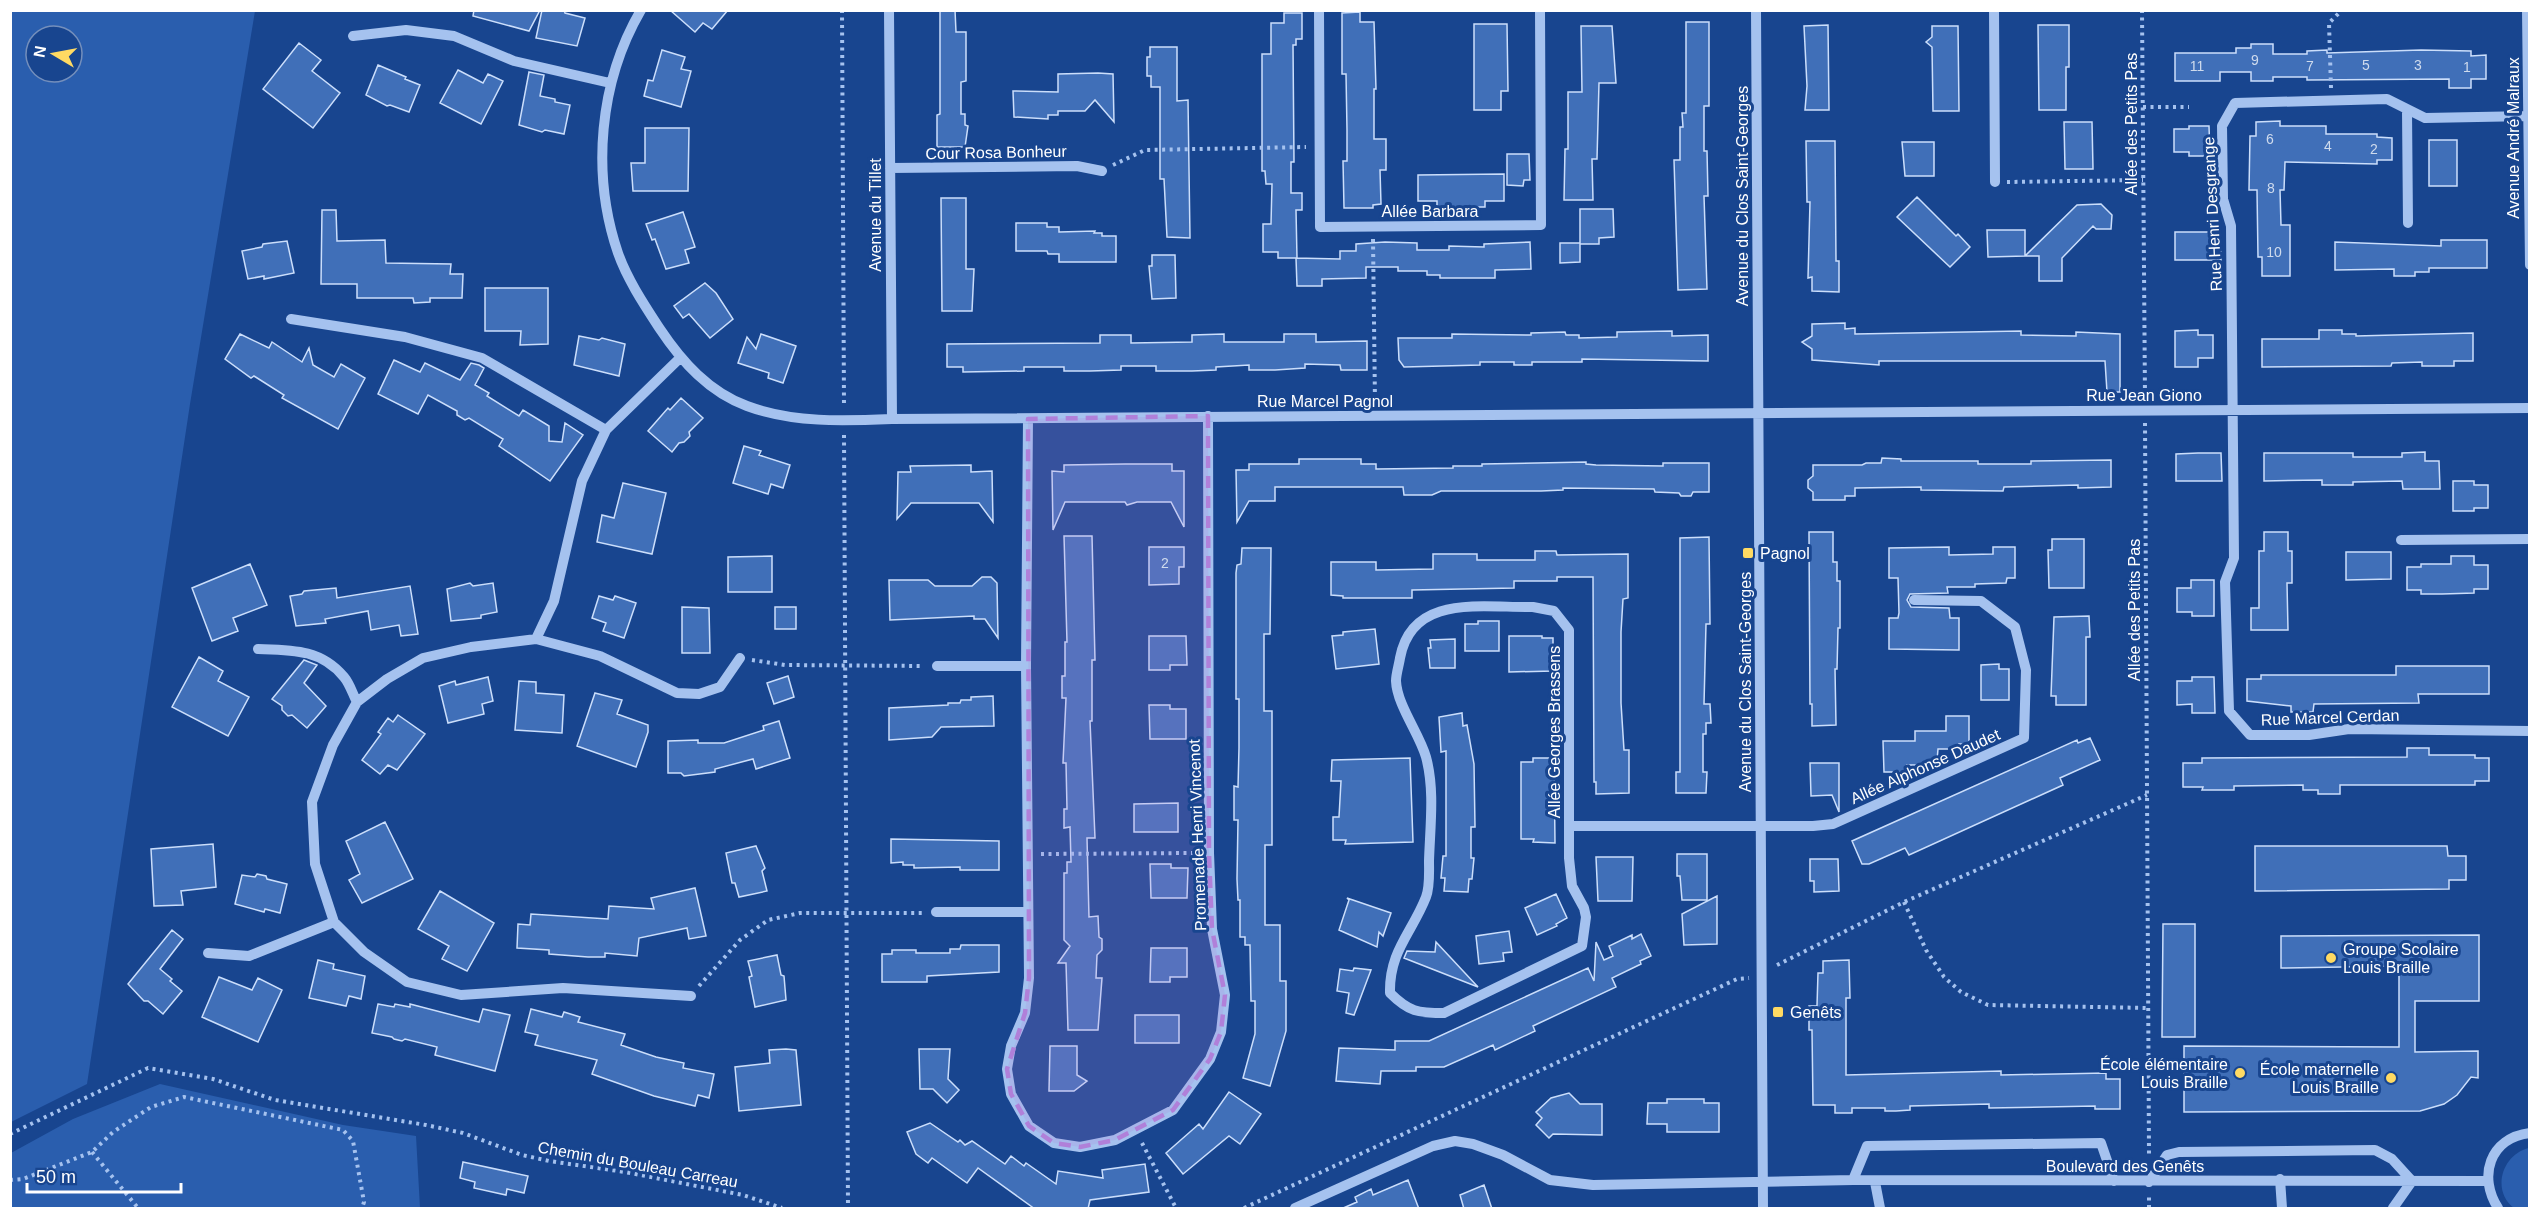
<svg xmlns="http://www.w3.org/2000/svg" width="2540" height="1219" viewBox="0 0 2540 1219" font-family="Helvetica,sans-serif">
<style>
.green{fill:#2a5eae;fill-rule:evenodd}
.building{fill:#406fb8;stroke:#cbdefb;stroke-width:1.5}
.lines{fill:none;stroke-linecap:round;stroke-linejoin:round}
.path{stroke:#a5c2ef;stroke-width:4;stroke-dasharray:3 4.5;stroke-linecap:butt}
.minor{stroke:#a5c2ef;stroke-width:10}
.marked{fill:#b080d9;fill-opacity:0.2;stroke:#b080d9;stroke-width:4.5;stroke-dasharray:12 8;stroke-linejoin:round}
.poi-dot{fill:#ffda63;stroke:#18458f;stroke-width:2}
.labels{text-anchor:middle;stroke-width:6;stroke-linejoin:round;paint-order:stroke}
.number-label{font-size:14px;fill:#cfdbed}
.street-label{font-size:16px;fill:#fff;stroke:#18458f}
.poi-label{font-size:16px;fill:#fff;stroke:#18458f;text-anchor:start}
</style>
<rect width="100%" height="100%" fill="#18458f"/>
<path class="green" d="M11,10L255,11L190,404L87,1084L11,1122ZM36,36H72V72H36Z
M160,1084L343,1125L416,1136L420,1208H11V1153L73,1119Z
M2529,1148V1208H2514C2491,1191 2502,1154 2529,1148Z"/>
<path class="building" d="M474,10H540L529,31L473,16Z
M542,10H564L565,13L585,18L577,46L536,38Z
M670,10H728L712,29L703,23L695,32Z
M940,10H955L956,32H966V81L961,82V114H965V125L968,126L965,147H937V115L940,114Z
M1360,12V22H1374L1376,89H1374V139H1386V170H1380L1381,204L1373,205V208H1344L1343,161H1347V130L1346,74H1342V13Z
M1284,13H1302V39H1296V45H1293L1294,162H1291V193H1302V210H1296L1297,258H1278V252H1263V224H1271L1272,184H1266L1265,171H1262V54H1271V23H1284Z
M1686,22H1709V106H1704V151H1707L1708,196H1704L1707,289L1678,290L1674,160H1680V127H1683L1682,113H1686Z
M1474,24H1507L1508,91H1501V110H1474Z
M1828,25L1829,110H1805L1807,86L1804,26Z
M2038,25H2069V67H2066V110H2039Z
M1581,26H1612L1616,83H1599L1597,159H1592L1593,200H1564L1565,149H1568V92H1582Z
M1932,26H1958L1959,111H1933L1932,47L1926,42L1932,37Z
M299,43L321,60L312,71L340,93L313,128L263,89Z
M2251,44H2273V54H2307V51L2327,50V53L2421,50L2471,51V56L2486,55V79H2471V88H2449V79L2307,80V77H2273V81H2251V72H2220V81H2175V53H2236V48H2251Z
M1150,47H1177V101L1188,100L1190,238L1167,237L1164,179H1160V87H1151V76H1147V57H1150Z
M662,50L685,57L681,69L691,71L681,107L644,96L648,80L653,81Z
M378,65L406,77L405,79L420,85L409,112L390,105L387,106L366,95Z
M458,70L483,83L488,74L503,81L481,124L440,103Z
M529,72L544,75L540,96L555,99V102L570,105L564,134L545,130L542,132L519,125Z
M1098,73L1113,74L1114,122L1095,100L1085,111H1058V115H1048V119L1014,117L1013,91L1058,92V74Z
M2280,121V126H2326V134H2377V137L2392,138V160H2377V164L2285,162L2284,190H2280L2281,225H2290V276H2262V257H2258L2257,190H2249L2250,136H2256V122Z
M2064,122H2092L2093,169H2065Z
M2189,126H2209L2210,156H2189V152H2174V129H2189Z
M645,128H689L688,191H633L631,163H645Z
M2429,140H2457V186H2429Z
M1806,141H1835L1836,261H1839V292L1812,291V277L1808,278L1810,202H1807Z
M1902,142H1934V176H1905Z
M1507,154H1529L1530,180H1524L1523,186L1507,185Z
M1504,174V201H1485V207H1437V201H1418V175Z
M1917,197L1956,236L1958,234L1970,247L1950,267L1897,217Z
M941,198H966V269H974L972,311H942Z
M2101,204L2112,215L2111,229H2096L2093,226L2062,258V281H2039V256H2025L2077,205Z
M1580,209H1613L1614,237L1599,238V244H1580Z
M322,210H336L337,241L385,240L386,263L451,264L450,274H463L462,298H430V302L414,303L413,298H357V284H321Z
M683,212L695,247L685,250L689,263L666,269L655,239L652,240L646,224Z
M1016,223H1047V227H1059V232L1095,231L1094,233H1102V236H1116V262H1059V254H1048L1047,251H1016Z
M1987,230H2025V256L1988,257Z
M2175,232H2220L2221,260H2175Z
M2441,240H2487V268H2429V272H2415V276H2394V269L2335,270V242L2441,246Z
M287,241L294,273L264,279V276L248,279L242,251L262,247L263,244Z
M1385,242L1417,243V250H1449V246L1484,247V244L1530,242L1531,269L1495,270V278H1440V275H1427V271H1398V267H1366V278L1322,279V286H1297L1296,258L1340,259V251H1356V244Z
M1560,243H1580V262L1560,263Z
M1152,255H1175L1176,298L1152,299L1149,266H1152Z
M705,283L716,293L733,319L710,338L689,314L683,318L674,306Z
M485,288H548V344L520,345L521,331H485Z
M1845,323V329L1855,328V334L2021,331V335L2076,336V332L2120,334V392H2107L2105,361H1879V365L1812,360V349L1802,342L1812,336V324Z
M2198,330V335H2213V358H2198V367H2175V331Z
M2319,330H2342V334H2356V336L2473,333V361H2454V366H2422V362L2392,363L2391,366L2262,367V339H2319Z
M1672,331V336L1708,335V361L1582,359V362H1532V365H1514V362H1480V365L1404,367L1399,360L1398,338H1452V334L1531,335V333L1565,332L1566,335H1579V338L1617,337V332Z
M240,334L269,348L272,342L302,362L309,348L313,365L334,377L341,364L365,378L338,429L282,398L284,395L254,376L251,378L225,359Z
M761,334L796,346L783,383L768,378L769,373L738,363L747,337L756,349Z
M1224,334V342H1284V334H1316V342L1367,341V370H1341L1340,365L1305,364V368L1275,370H1249V365L1216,367V370L1192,371H1156V366H1121V370L1090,371H1064V367H1024V371L963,372V367H947V344L1100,343V335H1131V343L1192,342V335Z
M579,336L599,340L602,338L625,344L619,376L574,365Z
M394,360L420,372L425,363L460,380L471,363L479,365L484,368L475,385L489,393L487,396L519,416L523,410L549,426V441L562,442L565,423L583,435L550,481L499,446L503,439L469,418L465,420L457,415V411L428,395L418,414L378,394Z
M681,398L703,418L689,432L690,436L684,442L679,443L672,452L648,431L668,408L670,410Z
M744,446L761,451L759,455L790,465L783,488L771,484L768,494L733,483Z
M2425,452V461H2439L2440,489H2403L2402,481L2353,482V485H2322V480L2264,481V453H2353V457H2402V453Z
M2198,453H2221L2222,481H2176V454Z
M1882,458L1901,459V461H1978V464H2031V461L2111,460V487L2078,488V485L2004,487L2003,491L1921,490V487L1855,488V496H1845V500H1813V492L1808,488V480L1813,476V465H1862L1866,463H1881Z
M1299,459H1361V464H1376V469L1453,468V466H1482V464L1586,462V464L1596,465L1663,466V463H1709V492H1693L1691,496H1681L1679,493L1655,492L1654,489L1563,488V490L1541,491H1441L1432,495H1404L1403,487H1275V501H1249L1237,522L1236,470H1249V464H1299Z
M1125,464H1172V471H1184V527L1171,502H1137L1127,505L1125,502H1065L1053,530L1052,471L1064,472V465Z
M971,465V472L992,471L993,522L979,503H911L897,519L898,472H911L910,466Z
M2453,481H2474V485H2488V508H2474V511H2453Z
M623,483L666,493L652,554L597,542L602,515L614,518Z
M1809,532H1833V562H1837V581H1840V628H1838L1837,669H1835L1836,725L1812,726V704H1810Z
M2264,532H2288V551H2292V583H2287L2288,630H2251V608H2259V551H2264Z
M1064,536H1092L1095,660H1092V721H1090L1095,838H1087L1089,917L1098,916L1099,937L1102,939V950L1097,955L1096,978H1102L1098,1030H1068L1066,963H1058L1070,946L1064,940V873H1067V862H1071L1070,827L1064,828V809H1067L1066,763H1063L1066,698H1062V676H1065V642H1067Z
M1709,537L1710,624H1706L1704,704H1710L1711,723H1706V734H1703V772H1707L1706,793H1676V772H1680V538Z
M2052,539H2084V588H2049L2048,550H2052Z
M1149,547H1184V567H1179V584L1149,585Z
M1949,547V555L1993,554V547H2015V578H2007L2006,583L1975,584V587H1947L1948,593L1910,594L1907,600L1911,607L1949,608L1950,618H1959V650L1889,649V618H1898L1899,613L1898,578H1889V548Z
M1242,548H1271L1270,634H1264V711H1272V845H1265V925H1280V981H1286V1031L1270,1086L1243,1078L1255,1034V1001H1251L1250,945H1245V937H1240V900H1238L1237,879L1238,820H1234V786L1238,787L1239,748V699H1236V573L1237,565L1241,564Z
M1535,551H1556L1557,555L1628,554V598L1623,599L1621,632V703L1624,750H1629V793L1596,794V782H1594L1593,577H1557V581H1514V588L1412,590V598H1343V596L1331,595V562H1376V570L1433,569V554H1477V560H1535Z
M2346,552H2391V579L2346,580Z
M772,556V592H728V557Z
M2451,556H2474V565H2488V589H2474V593L2442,594H2421V590H2407V567H2421V564H2451Z
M250,564L267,605L233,618L238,631L212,641L192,588Z
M982,577H991L997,583L998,638L985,619H974V616L890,620L889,580H928L935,586H972Z
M2191,580H2214V616H2192V612H2177V588H2191Z
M470,583L473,586L493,583L497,612L481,615V618L451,621L447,589Z
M410,586L418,634L401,636L399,625L371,630L368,611L325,619L326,623L296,626L290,596L302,594L304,591L336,588L337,598Z
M599,596L613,600L615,596L636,603L624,638L603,631L606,623L592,618Z
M682,607L709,608L710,653H682Z
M775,607H796V629H775Z
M2089,616L2090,637H2086V705H2056V696H2051L2054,617Z
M1478,621H1499V651H1465V624H1478Z
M1375,629L1379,664L1336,669L1332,636L1343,635V632Z
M1149,636H1186L1187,665H1170V670H1149Z
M1509,636H1542V638H1553V671L1509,672Z
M1455,639V668H1430L1428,648H1431L1430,640Z
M199,657L223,671L218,681L249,697L228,736L172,707Z
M304,660L317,665L304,683L326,706L307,728L292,715L288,716L282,710V706L272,699Z
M1999,664V669H2009V700H1981V665Z
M2396,666H2489V694H2418L2419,703L2314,704L2313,712H2291V706L2247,701V679H2261V675H2396Z
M788,676L794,697L774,704L767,683Z
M488,677L493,701L482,704L484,714L448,723L439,686L455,681L456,685Z
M2192,677H2214L2215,713H2192V704L2177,705V681H2192Z
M519,681L536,682V693L564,695L562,733L515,730Z
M595,693L622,700L617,714L648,725V732L636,767L577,746Z
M993,696L994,726L941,727L932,737L889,740V708L948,705V703H960L961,700H971V697Z
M1149,705H1170V709H1186V739H1150Z
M1462,713L1463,726L1467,725L1474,764L1475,827H1471V858H1474L1472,879H1469L1468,892L1444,891L1445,878H1441L1443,856H1446V751L1441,752L1439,717Z
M398,715L425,734L397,770L388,765L380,774L362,760L381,734L378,732L388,718L393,722Z
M1946,716H1969V744H1959V749H1938L1937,761H1929V765H1907V772H1884L1883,741H1915V731H1946Z
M779,721L790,758L756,769L753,759L715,769V772L684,776L681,773H668V741L698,740V743H724L764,730L763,726Z
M2090,738L2100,760L2060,778L2063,785L1909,855L1905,848L1869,864H1862L1852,841L2077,740L2078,743Z
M2407,748H2429V755H2475V758H2489V781H2475V785H2340V794H2318V790H2303V785L2234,786V790H2202L2203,787H2183V763H2202V758L2407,757Z
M1410,758L1413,842L1345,844L1346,840H1333V817H1339L1341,781H1331L1332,760Z
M1533,758H1554L1555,843L1533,842L1534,839H1521V762H1533Z
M1810,763H1839V812L1832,795L1811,796Z
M1178,803V832H1134V804Z
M385,822L413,879L362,903L349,880L360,874L346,841Z
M891,839L999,841V870H960V867L914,868V865H903V862L891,863Z
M213,844L216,887L181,891L183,905L154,906L151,849Z
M756,846L765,868L762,871L767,891L739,897L735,883H732L726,853Z
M2255,846H2447L2448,856H2466V880H2449V889L2255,891Z
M1677,854H1707V900H1682L1680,876H1677Z
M1596,857H1633L1632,901H1598Z
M1810,859H1838L1839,891L1814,892V881H1810Z
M1150,864H1171V868H1188L1187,898H1151Z
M257,874L266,876L267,879L287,884L280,913L265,909L264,912L235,904L242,875L255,877Z
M695,888L706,936L689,939L687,928L639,938L637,956L605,953V957H588L549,954V950L517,948L518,924L530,925L531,914L608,919L609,906L654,909L651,898Z
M440,891L494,923L467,971L442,959L449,946L418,929Z
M1556,894L1567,918L1556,924L1557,926L1537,935L1525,908Z
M1717,896V944L1684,945L1682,914Z
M1347,898L1391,913L1383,936L1379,932L1377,947L1339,930L1349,900Z
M2163,924H2195V1037H2162Z
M172,930L183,939L160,969L172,979L170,981L182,991L163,1014L148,1001H144L128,984Z
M1509,931L1512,952L1503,953L1504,961L1479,964L1476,936Z
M1641,934L1651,956L1640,961L1641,964L1612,978L1616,987L1533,1026L1535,1031L1495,1050L1493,1045L1444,1067H1416V1071H1381L1380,1084L1336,1081L1339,1048L1395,1050V1041H1429L1588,968L1594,981L1596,942L1604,960L1613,956L1609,946L1632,935V939Z
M2479,935V1001H2415V1052L2478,1051V1078L2471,1077L2457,1095L2444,1104L2420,1111L2184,1112V1046L2399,1047V966L2281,968V936Z
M1436,942L1478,987L1404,958L1407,951L1435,952Z
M961,945H999V972L927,976V982H882V954H892V950H916V953H950V949H960Z
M1151,948H1187V977H1170V982H1150Z
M777,955L781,975L784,976L786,1000L755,1007L749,977L752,976L748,961Z
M318,960L334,964L333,969L365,976L361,999L349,996L346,1006L309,998Z
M1849,960L1850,998H1846V1075L2001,1071V1075L2106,1073V1079H2120V1109H2095V1106L1989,1108V1104L1910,1106V1110L1896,1111H1885V1108H1852V1113H1835V1105H1813L1812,1030H1809V1006H1817L1818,973H1823V961Z
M1354,968L1371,970L1354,1015L1346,1013L1349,993L1337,991L1340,969L1353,971Z
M219,977L252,990L258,978L282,990L258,1042L202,1017Z
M378,1004L394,1007L395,1004L410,1007V1004L479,1022L483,1009L510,1015L495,1071L435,1055L437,1047L405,1039L402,1041L394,1039L392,1037L372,1033Z
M531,1009L562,1017L564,1012L580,1017L578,1022L625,1034L621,1045L656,1057L684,1063L683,1068L714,1074L709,1098L698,1095L695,1106L654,1096L592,1074L597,1060L535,1045L538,1035L525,1032Z
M1135,1015H1179V1043H1135Z
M1050,1046H1077V1075L1087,1081L1074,1091H1049Z
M786,1049L796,1050L801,1105L739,1111L735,1067L770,1063L769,1050Z
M919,1049H950L948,1079L959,1090L947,1103L933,1089H920Z
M1229,1092L1261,1114L1240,1144L1229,1136L1183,1174L1166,1153L1199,1124L1203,1129Z
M1569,1093L1580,1104H1602V1135L1553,1134L1549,1138L1536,1125L1542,1118L1536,1112L1551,1098Z
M1667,1099H1704V1103H1719V1132H1667V1124H1647L1648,1103H1667Z
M930,1123L958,1142L960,1140L965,1145L972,1141L1005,1164L1011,1156L1024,1166L1026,1163L1056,1184L1058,1171L1103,1178L1102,1170L1145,1164L1149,1192L1090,1200L1088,1209H1035L978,1168L967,1183L932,1158L928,1163L916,1154L907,1132Z
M463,1162L528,1176L524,1193L507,1189L506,1195L474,1188L475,1182L460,1178Z
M1408,1180L1419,1209H1341L1357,1202L1355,1197L1371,1189L1373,1195Z
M1484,1185L1492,1209H1464L1460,1195Z"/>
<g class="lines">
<path class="path" d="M842,10L844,407
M2142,10L2145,398
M2331,88L2329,23L2342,10
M2143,107H2189
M1113,165L1145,150L1306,147
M2007,182L2143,180
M1373,239L1375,403
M2145,423L2149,1154
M844,435L848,1208
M752,660L785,665L924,666
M1041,854L1195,853
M1904,902L1926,950L1944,977L1961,992L1988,1005L2148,1008
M1777,965L1904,902L2147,795
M699,986L740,940L768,920L800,913H922
M10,1134L148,1068L213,1079L275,1100L426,1125L463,1133L522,1155L549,1161L625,1172L743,1195L782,1208
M1142,1143L1176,1208
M92,1152L138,1208
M10,1180L23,1179L92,1152L113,1132L151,1107L184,1097L343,1130L353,1141L364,1202L362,1208
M1244,1208L1737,979L1749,978
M2149,1208V1194"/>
<path class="minor" d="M641,10C599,82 591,174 618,253C627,279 645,306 660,329C682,362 709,392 747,406C793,423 843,421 892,419L2530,408
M889,10L892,419
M1319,10L1320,227L1541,225L1540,10
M1756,10L1763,1208
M1994,10L1995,182
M2527,10L2530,265
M353,36L406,30L454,36L514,61L610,83
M2407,111L2408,223
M2530,116L2425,118L2387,99L2235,103L2222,126L2223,199L2231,226L2234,558L2225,582L2229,711L2250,735H2309L2349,729L2530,731
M890,168L1077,166L1102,171
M291,319L405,337L482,358L606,430
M680,358L606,430L582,481L554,601L536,639L471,647L423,658L387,679L357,702L333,745L312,802L315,864L334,922L364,952L407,982L461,995L563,988L691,996
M1028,419L1026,666L1029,978L1025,1013L1011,1046L1007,1069L1011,1094L1029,1126L1054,1143L1080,1147L1115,1140L1173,1110L1210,1059L1221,1032L1225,995L1212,929L1209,853L1208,416
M2401,540L2530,539
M1533,607L1554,611L1569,630V858L1572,886L1584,908L1586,917L1582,946L1444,1013C1418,1013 1409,1012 1390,993C1389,951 1412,933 1426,897C1430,887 1429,872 1429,861C1430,827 1435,790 1426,757C1419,733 1397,705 1396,681C1396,674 1399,665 1400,658C1412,593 1483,608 1533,607Z
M536,639L600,656L677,693L699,694L720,687L740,658
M258,649C292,650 321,649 344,677C350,684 353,695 357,702
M937,666H1026
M1570,826H1813L1833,824L2024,738L2026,670L2015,627L1981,601L1914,600
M936,912H1028
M208,953L249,956L334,922
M2280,1179L2282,1208
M1853,1180L1867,1146L2101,1143L2114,1181
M1875,1182L1880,1208
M2149,1182L2167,1155L2179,1152L2375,1150L2392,1159L2412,1181L2393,1208
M1295,1208L1433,1146L1455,1141L1473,1144L1503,1155L1550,1180L1593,1185L1853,1180L2487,1181
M2498,1208C2478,1177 2489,1138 2530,1133"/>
</g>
<path class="marked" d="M1208,416L1209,853L1212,929L1225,995L1221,1032L1210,1059L1173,1110L1115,1140L1080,1147L1054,1143L1029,1126L1011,1094L1007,1069L1025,1013L1029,978L1028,419Z"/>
<g class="poi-dot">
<rect x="1742" y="547" width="12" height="12" rx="3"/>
<circle cx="2331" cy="958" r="6"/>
<rect x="1772" y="1006" width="12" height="12" rx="3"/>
<circle cx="2240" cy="1073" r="6"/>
<circle cx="2391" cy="1078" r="6"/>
</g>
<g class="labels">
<g class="number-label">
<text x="2255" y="65">9</text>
<text x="2366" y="70">5</text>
<text x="2418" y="70">3</text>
<text x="2197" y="71">11</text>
<text x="2310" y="71">7</text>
<text x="2467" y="72">1</text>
<text x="2270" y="144">6</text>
<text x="2328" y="151">4</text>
<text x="2374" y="154">2</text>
<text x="2271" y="193">8</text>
<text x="2274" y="257">10</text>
<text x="1165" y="568">2</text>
</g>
<g class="street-label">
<text transform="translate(2131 124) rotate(-90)" y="6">Allée des Petits Pas</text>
<text transform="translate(2513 138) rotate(-90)" y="6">Avenue André Malraux</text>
<text transform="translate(996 152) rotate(-1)" y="6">Cour Rosa Bonheur</text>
<text transform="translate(1742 196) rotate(-90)" y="6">Avenue du Clos Saint-Georges</text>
<text x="1430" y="217">Allée Barbara</text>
<text transform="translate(2212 214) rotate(-93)" y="6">Rue Henri Desgrange</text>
<text transform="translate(875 215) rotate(-90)" y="6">Avenue du Tillet</text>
<text x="2144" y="401">Rue Jean Giono</text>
<text x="1325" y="407">Rue Marcel Pagnol</text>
<text transform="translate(2134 610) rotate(-90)" y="6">Allée des Petits Pas</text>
<text transform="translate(1745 682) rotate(-90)" y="6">Avenue du Clos Saint-Georges</text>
<text transform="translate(2330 717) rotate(-2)" y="6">Rue Marcel Cerdan</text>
<text transform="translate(1554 732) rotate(-90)" y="6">Allée Georges Brassens</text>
<text transform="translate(1925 766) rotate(-24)" y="6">Allée Alphonse Daudet</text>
<text transform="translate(1197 835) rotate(-92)" y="6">Promenade Henri Vincenot</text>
<text transform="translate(638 1164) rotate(10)" y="6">Chemin du Bouleau Carreau</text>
<text x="2125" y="1172">Boulevard des Genêts</text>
</g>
<g class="poi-label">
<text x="1760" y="559">Pagnol</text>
<text x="2343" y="955">Groupe Scolaire<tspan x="2343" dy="18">Louis Braille</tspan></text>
<text x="1790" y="1018">Genêts</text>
<text x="2228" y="1070" text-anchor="end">École élémentaire<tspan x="2228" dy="18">Louis Braille</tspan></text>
<text x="2379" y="1075" text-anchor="end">École maternelle<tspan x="2379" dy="18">Louis Braille</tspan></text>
</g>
</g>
<rect width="2540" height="1219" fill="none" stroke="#ffffff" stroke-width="24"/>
<g transform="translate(54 54) rotate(280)"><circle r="28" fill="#18458f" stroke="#748fbc" stroke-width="1.5"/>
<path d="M0-4.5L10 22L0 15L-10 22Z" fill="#ffda63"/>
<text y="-9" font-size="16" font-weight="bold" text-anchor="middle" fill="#ffffff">N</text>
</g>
<path d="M27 1183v9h154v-9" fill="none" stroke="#ffffff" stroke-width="3"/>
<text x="36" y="1183" font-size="18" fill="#ffffff" stroke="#18458f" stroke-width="4.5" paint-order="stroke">50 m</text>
</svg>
